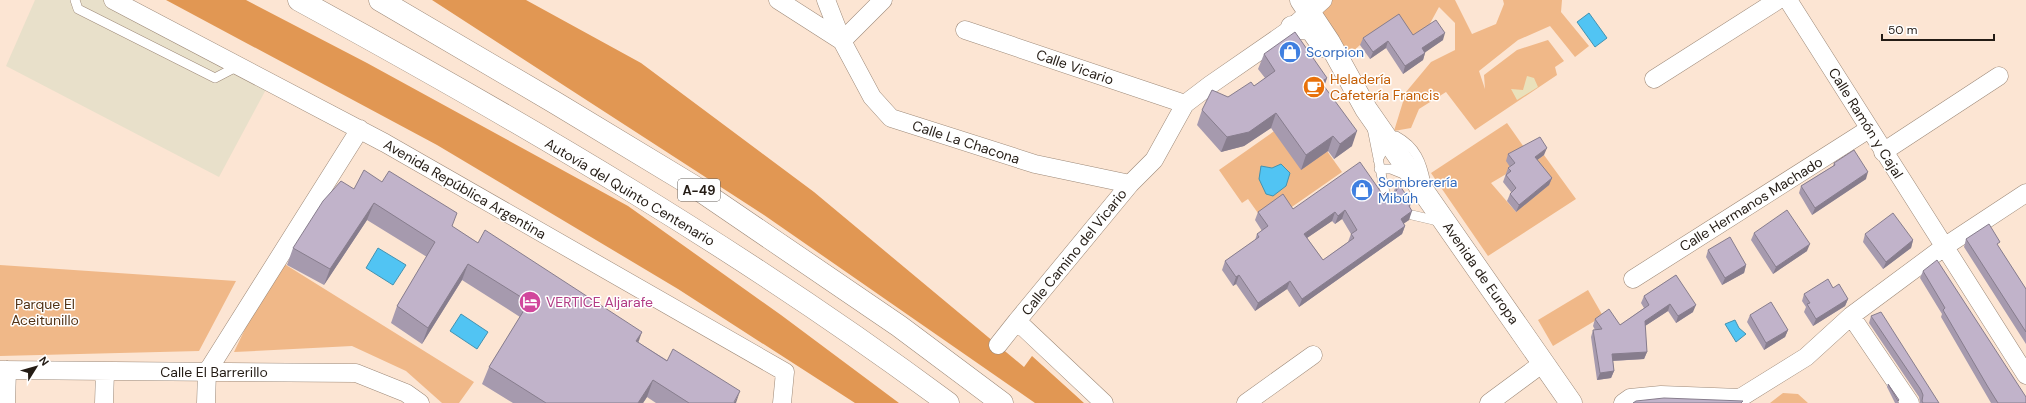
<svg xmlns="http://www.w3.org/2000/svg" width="2026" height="403" viewBox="0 0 2026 403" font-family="'DM Sans',sans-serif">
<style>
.industrial{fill:#e8e0ca}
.green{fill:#f0b888}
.forest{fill:#e19753}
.sand{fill:#eae1bb}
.water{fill:#51c4f3;stroke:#4492b0}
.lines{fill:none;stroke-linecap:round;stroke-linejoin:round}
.lane-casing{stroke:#9d8978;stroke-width:10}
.street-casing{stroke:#9d8978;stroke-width:19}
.secondary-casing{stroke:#9d8978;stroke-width:23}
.highway-casing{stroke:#9d8978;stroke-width:23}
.lane{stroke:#fff;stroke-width:9}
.street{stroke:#fff;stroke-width:18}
.secondary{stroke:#fff;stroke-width:22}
.highway{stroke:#fff;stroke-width:22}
.wall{fill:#a69aae;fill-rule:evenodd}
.shaded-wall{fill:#877d8d}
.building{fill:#c1b3ca;stroke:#877d8d;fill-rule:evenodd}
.labels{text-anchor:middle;stroke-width:3;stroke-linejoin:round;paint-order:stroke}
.shield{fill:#fff;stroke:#66605b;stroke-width:1}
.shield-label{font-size:13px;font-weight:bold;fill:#241c15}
.shop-label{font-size:14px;fill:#366cbe;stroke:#fff;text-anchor:start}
.street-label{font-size:14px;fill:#241c15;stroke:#fff}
.food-label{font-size:14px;fill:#c56008;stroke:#fff;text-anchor:start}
.hotel-label{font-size:14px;fill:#b23c85;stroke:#fff;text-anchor:start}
.park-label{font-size:14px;fill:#523316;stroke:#fff}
</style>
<rect width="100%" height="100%" fill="#fce5d3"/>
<path class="industrial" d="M35,0H113L270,82L219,177L6,66Z"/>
<path class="green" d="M1331,0H1455L1472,34L1496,24L1504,4L1503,0H1562L1561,12L1589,46L1575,57L1550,26L1518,40L1479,71L1485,89L1484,75L1517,50L1548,40L1564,61L1555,67L1557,75L1475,130L1446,92L1419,109L1411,128L1394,131L1406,92L1431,62L1455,50V23L1439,7L1427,29L1411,45H1360L1349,55L1328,34L1321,13Z
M1300,113L1342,172L1286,211L1260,216L1248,199L1242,203L1219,170Z
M1507,123L1526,150L1513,170L1491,183L1516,212L1532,164L1544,155L1576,199L1488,256L1431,173Z
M278,260L474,382L459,403H442L406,371L352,346L234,352Z
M0,265L236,281L199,351L0,356Z
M1588,290L1603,316L1553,346L1538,320Z
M1783,393L1798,394L1808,403H1770Z"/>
<path class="forest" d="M166,0H246L367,63L628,206L781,315L899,403H855L678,289L437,145Z
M432,0H526L641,63L814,192L1024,367L1032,356L1084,403H1035L764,215Z"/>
<path class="sand" d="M1527,76L1534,78L1538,87L1517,100L1511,89L1523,90Z"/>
<path class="water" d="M1589,13L1607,38L1595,47L1577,22Z
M1281,164L1290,173L1286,186L1273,196L1266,194L1259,179L1261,166L1272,168Z
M378,248L406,265L393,285L366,268Z
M461,314L488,332L477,349L450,331Z
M1735,320L1739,328L1746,334L1736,342L1725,324Z"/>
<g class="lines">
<g class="lane-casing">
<path id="lane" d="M75,0L78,9L215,78L238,66
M1372,128L1385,193L1388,197
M1378,160L1388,141L1396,136C1416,147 1422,162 1426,184
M1379,169H1391L1406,175
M1412,215L1442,222"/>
</g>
<g class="street-casing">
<path id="street" d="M113,0L385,143L785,372L782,403
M778,0L842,41
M826,0L842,41L872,97L891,118L1035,164L1130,184
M1788,0L2026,375
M965,30L1185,104
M842,41L883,0
M1654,79L1778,0
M1883,152L1999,76
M1633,279L1869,129
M1851,316L1910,403
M998,345L1017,321
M0,370L356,373L406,393L420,403
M207,372L360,129
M6,403L7,370
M104,403L105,372
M206,403L207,372
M1104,403L1017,321L1130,184L1154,160L1185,104L1210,85L1288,31L1323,0
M1246,403L1313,355
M1489,403L1543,363
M1623,403L1630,398L1661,395L1740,398L1806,357L1851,316L1944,247L2026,193"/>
</g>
<g class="secondary-casing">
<path id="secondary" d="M1301,0L1329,42L1366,109L1571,403
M1292,27L1311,29L1323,46"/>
</g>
<g class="highway-casing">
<path id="highway" d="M299,0C523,122 743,251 948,403
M380,0L554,102L698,189L899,326L1002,403"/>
</g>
<use href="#lane" class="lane"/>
<use href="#street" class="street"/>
<use href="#secondary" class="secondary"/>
<use href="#highway" class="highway"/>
</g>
<path class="wall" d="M1413,35L1443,40L1425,52V53L1423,60L1403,74L1386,48L1370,59L1360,45L1363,38Z
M1264,54L1327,78L1324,86L1352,146L1334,159L1328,151L1301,170L1271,128L1244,146L1221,152L1197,125L1202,110L1228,97L1254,86L1265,78L1258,69Z
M1508,154L1544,155L1537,160L1552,178L1549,185L1516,212L1507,201L1510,194L1511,192L1503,182L1508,168L1510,167L1506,161Z
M1834,163L1866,179L1812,215L1799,193L1801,186L1833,166Z
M1396,185L1411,202L1410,207L1409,220L1403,224L1405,226L1402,234L1299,307L1287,289L1255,311L1236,284L1233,286L1222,270L1225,261L1255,240L1257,234L1262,231L1255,220L1258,212L1293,209L1383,195L1393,194ZM1342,219L1351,234L1348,242L1323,260L1307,238L1332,221L1335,224Z
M354,189L453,227L478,243L736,403H656L647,397L643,403H513L482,384L489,367L520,317L462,280L422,344L391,323L397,306L427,257L367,220L324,285L287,265L293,248Z
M1754,233L1807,251L1773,274L1751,240Z
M1865,234L1913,240L1911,248L1883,269L1863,242Z
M1966,239L1998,246L2026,289V344L1964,247Z
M1708,250L1746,265L1744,273L1722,285L1706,257Z
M1923,271L2026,403H1991L1941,317L1942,314L1920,278Z
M1676,275L1693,312L1676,323L1668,311L1645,326L1647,352L1644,359L1613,361L1614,371L1611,378L1597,380L1591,337L1593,330H1595L1593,326L1595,319L1620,325L1644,308L1641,303L1644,296Z
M1833,288L1848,299L1845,306L1813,326L1804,312L1806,307L1802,301L1804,294Z
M1750,315L1788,330L1785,337L1764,350L1747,322Z
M1871,316L1939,403H1920L1919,397L1869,323Z
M1888,384L1899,400L1898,403H1895L1887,387Z"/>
<path class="shaded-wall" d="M1445,33L1443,40L1420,56L1422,48Z
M1388,41L1386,48L1370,59L1373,52Z
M1425,53L1423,60L1403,74L1405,66Z
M1327,78L1322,92L1321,82Z
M1276,113L1271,128L1244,146L1221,152L1227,137Z
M1357,131L1352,146L1334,159L1340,144Z
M1333,136L1328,151L1301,170L1306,155Z
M1547,148L1544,155L1532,164L1535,157Z
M1868,172L1866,179L1812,215L1815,208Z
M1552,178L1549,185L1516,212L1519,205Z
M374,203L367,220L324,285L330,269Z
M1345,210L1342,219L1335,224L1338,216Z
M1412,211L1409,220L1397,228L1401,219Z
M1335,212L1332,221L1301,242L1304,234Z
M1405,226L1402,234L1299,307L1302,299Z
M1913,240L1911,248L1883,269L1886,262Z
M1810,244L1807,251L1773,274L1776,267Z
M468,264L462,280L422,344L428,328Z
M1746,265L1744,273L1722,285L1725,278Z
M1239,275L1236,284L1233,286L1236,277Z
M1290,281L1287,289L1255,311L1258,303Z
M1848,299L1845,306L1813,326L1816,319Z
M1670,304L1668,311L1642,328L1645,321Z
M1696,305L1693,312L1676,323L1678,316Z
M1788,330L1785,337L1764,350L1766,343Z
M642,332L636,349V341Z
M1647,352L1644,359L1609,361L1612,354Z
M1614,371L1611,378L1597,380L1600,373Z
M653,380L647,397L643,403H638Z
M740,391L736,403H734Z"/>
<path class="building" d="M1399,14L1413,35L1436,20L1445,33L1422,48L1425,53L1405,66L1388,41L1373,52L1363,38Z
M1295,32L1327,78L1321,82L1357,131L1340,144L1333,136L1306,155L1276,113L1249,132L1227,137L1202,110L1212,90L1228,97L1251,82L1254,86L1275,71L1264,54Z
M1540,137L1547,148L1535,157L1552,178L1519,205L1510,194L1516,188L1506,175L1511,171L1508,168L1515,163L1508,154Z
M1854,150L1868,172L1815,208L1801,186L1835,165L1834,163Z
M1360,162L1383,195L1386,192L1389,194L1394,193L1397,190L1396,185L1398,183L1411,202L1409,206L1412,211L1401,219L1405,226L1302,299L1290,281L1258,303L1239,275L1236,277L1225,261L1259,237L1257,234L1268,226L1258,212L1283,194L1293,209ZM1345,210L1357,230L1351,234L1354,238L1323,260L1304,234L1335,212L1338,216Z
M364,170L382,182L389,171L457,213L452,226L478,243L485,230L642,332L636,341L667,361L673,349L740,391L734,402L735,403H689L653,380L638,403H546L489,367L529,302L468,264L428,328L397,306L435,242L374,203L330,269L293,248L323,201L341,181L354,189Z
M1787,210L1810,244L1776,267L1754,233Z
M1893,213L1913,240L1886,262L1865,234Z
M1989,224L2000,242L1997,244L2026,289V332L1966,239Z
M1730,237L1746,265L1725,278L1708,250Z
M1937,260L2026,397V403H1998L1988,387L1943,310L1945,308L1923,271Z
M1676,275L1696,305L1678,316L1670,304L1645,321L1647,352L1612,354L1614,371L1600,373L1593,330L1602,329L1595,319L1609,309L1620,325L1649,305L1644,296Z
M1828,279L1833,288L1839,284L1848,299L1816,319L1807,304L1810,303L1804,294Z
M1771,302L1788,330L1766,343L1750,315Z
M1881,312L1939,403H1923L1922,401L1923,395L1921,390L1871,316Z
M1888,384L1899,400L1898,401Z
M1664,398L1743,401L1741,403H1633L1636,401Z"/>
<defs>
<g id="shop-disc" transform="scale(1.15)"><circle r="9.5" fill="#3f7fe0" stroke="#fff"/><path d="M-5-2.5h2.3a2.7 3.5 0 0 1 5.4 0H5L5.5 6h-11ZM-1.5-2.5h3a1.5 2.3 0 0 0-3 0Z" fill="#fff"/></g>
<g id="cafe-disc" transform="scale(1.15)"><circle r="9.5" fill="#e8710a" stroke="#fff"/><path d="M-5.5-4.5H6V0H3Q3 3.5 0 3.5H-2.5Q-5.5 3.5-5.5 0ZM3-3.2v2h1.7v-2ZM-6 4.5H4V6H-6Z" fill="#fff"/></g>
<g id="hotel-disc" transform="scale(1.15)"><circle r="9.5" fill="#d1479c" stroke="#fff"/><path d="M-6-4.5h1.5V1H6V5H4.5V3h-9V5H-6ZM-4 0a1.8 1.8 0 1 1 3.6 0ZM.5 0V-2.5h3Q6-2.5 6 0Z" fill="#fff"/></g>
</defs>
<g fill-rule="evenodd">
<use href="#shop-disc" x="1290" y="52"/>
<use href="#cafe-disc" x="1314" y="87"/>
<use href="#shop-disc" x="1362" y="190"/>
<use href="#hotel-disc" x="530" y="302"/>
</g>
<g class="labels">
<rect class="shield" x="678" y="179" width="42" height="22" rx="3"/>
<g class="shield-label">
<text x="699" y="195">A-49</text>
</g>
<g class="shop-label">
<text x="1306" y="57">Scorpion</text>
<text x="1378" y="187">Sombrerería<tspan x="1378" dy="16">Mibúh</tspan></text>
</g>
<g class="street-label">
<text transform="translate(1075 67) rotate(19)" y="5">Calle Vicario</text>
<text transform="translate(1866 123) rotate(58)" y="5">Calle Ramón y Cajal</text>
<text transform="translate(966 142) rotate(18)" y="5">Calle La Chacona</text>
<text transform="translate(465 189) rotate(30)" y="5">Avenida República Argentina</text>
<text transform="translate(630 192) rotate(31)" y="5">Autovía del Quinto Centenario</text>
<text transform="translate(1751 204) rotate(-32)" y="5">Calle Hermanos Machado</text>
<text transform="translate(1074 252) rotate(-51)" y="5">Calle Camino del Vicario</text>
<text transform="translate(1481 273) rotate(55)" y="5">Avenida de Europa</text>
<text x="214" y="377">Calle El Barrerillo</text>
</g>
<g class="food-label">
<text x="1330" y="84">Heladería<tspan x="1330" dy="16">Cafetería Francis</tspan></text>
</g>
<g class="hotel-label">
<text x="546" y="307">VERTICE Aljarafe</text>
</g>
<g class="park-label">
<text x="45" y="309">Parque El<tspan x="45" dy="16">Aceitunillo</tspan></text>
</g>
</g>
<g transform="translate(36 367) rotate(53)" stroke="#ffffff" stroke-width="3" paint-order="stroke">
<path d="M0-3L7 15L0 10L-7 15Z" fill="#241c15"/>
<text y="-6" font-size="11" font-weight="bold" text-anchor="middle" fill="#241c15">N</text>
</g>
<path d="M1882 34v6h112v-6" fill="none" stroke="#241c15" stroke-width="2"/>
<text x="1888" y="34" font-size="12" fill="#241c15" stroke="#ffffff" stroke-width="3" paint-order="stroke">50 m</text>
</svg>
